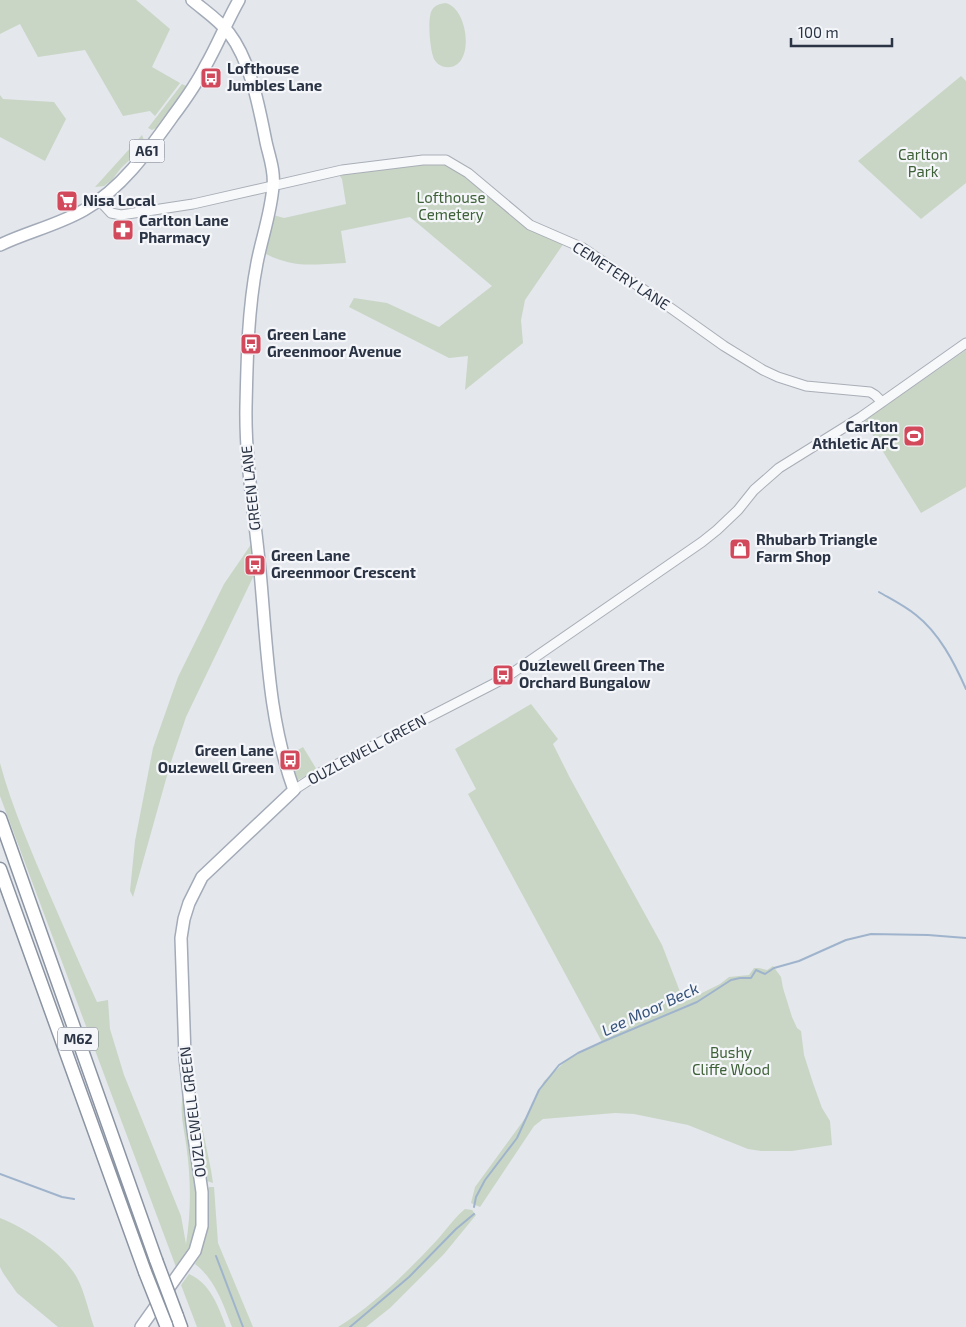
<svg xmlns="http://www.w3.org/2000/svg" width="966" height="1327" viewBox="0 0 966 1327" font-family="'Exo 2',sans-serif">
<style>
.green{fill:#c9d6c5}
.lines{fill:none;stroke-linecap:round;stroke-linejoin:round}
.stream{stroke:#9fb4cc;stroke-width:2}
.minor-casing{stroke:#a9aeb7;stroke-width:11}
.major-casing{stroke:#a3abb8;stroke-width:14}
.highway-casing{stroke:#8b94a3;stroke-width:15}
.minor{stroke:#f7f8fa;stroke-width:9}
.major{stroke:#fff;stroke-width:11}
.highway{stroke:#fff;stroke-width:12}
.highway-bridge-casing{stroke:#8b94a3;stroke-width:15;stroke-linecap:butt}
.highway-bridge{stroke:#fff;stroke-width:12}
.labels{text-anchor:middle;stroke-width:4.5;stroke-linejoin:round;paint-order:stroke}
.shield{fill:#f4f6f9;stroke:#676e7b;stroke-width:1}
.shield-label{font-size:14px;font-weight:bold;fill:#2b3445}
.poi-label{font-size:15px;font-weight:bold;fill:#2b3445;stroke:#f4f6f9;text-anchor:start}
.park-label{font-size:15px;fill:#3f6138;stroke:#f4f6f9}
.street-label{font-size:15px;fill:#2b3445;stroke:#f4f6f9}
.water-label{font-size:16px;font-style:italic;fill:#34527a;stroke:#f4f6f9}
</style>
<rect width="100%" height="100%" fill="#e4e7ec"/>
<path class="green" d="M0,0H136L170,29L152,67L180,83L155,116L150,111L123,116L85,50L38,57L20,24L0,34Z
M445,3C468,7 475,64 450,67C444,68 437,65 434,59C430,51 427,18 432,10C435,5 440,4 445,3Z
M961,76L966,81V183L921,219L858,161Z
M182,84L186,86L158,127L152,130L148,128Z
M0,95L3,99L54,102L66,119L45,161L0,137Z
M142,135L145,143L142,148L121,168L112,180L104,186L95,187Z
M417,164H446L469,178L523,225L564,243L525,300L521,320L523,343L465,390L468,356L449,358L349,307L354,298L387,303L439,327L492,286L410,217L341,231L346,263C314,264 296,269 266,254L273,215L284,218L346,204L342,179L339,175Z
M966,350V487L921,513L864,421Z
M252,543L255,573L186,717L170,765L133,897L130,891L135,841L153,748L178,677L224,584Z
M531,704L558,739L553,744L570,778L662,945L684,1002L720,984L729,977L749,975L754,968H759L767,970L773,966L781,977L783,988L792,1017L797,1028L801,1031L804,1055L813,1083L822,1108L830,1121L832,1145L792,1151H761L748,1149L688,1125L634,1114L615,1113L543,1119L534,1126L480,1207L471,1203L475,1187L526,1117L544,1081L568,1059L602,1042L468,794L476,789L455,749Z
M303,747L317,770L296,781L288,756Z
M0,763C12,808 31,850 49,893C65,929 80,966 97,1002L108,1000L110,1029L124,1075L181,1216L186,1244C191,1214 191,1181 187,1151C185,1131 178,1111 184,1091L199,1209L193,1244L185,1257L176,1267L0,796Z
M194,1087L211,1170L213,1183L207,1181Z
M209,1187H214L218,1243L253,1327H232C223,1304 215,1279 195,1264C208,1239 210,1217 208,1189Z
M465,1209L472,1210L476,1215L444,1254L390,1308L366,1327H338C375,1304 407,1272 437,1240C446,1230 454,1218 465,1209Z
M0,1218C27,1229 61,1251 76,1276C85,1292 88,1310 94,1327H58L17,1293L3,1273L0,1267Z
M189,1274C211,1284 218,1306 226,1327H197L181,1285Z"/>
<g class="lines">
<path class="stream" d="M879,592C891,599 905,606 916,615C939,633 954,662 966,689
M0,1174L62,1197L74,1199
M474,1207L476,1197L485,1180L517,1138L539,1090L559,1065L578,1053L602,1042L697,1002L731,980L740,978H751L756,970L765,974L774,968L799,961L846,940L871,934L928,935L966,938
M216,1256L243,1327
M350,1327L409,1277L456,1229L474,1214"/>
<g class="minor-casing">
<path id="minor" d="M99,200L111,213L121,215L193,204L342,170L423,160H446L468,173L530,225L583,248L672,309L724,346L763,370L778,377L806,386L870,392L875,395L882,402
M294,790L320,773L505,678L702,542L717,530L738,510L754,490L779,468L861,417L966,343"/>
</g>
<g class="major-casing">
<path id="major" d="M0,245C27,232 58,225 84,210C122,188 148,151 173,116C185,100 197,83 206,65C218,44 227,21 239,0
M141,1327L195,1251L202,1226V1192L192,1123L185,1057L181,938L184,919L189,903L202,877L294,790C268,719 267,645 260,571C255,516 245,462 246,407C247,359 248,309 257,263C262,237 271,213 273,186C275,171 269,156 266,142C259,107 251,62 229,33C219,20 205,11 192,0"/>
</g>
<g class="highway-casing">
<path id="highway" d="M0,818L156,1260
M0,869L145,1272
M177,1316L181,1327"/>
</g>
<use href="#minor" class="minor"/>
<use href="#major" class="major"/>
<use href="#highway" class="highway"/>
<g class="highway-bridge-casing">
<path id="highway-bridge" d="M156,1260L177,1316
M145,1272L166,1325"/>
</g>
<use href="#highway-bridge" class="highway-bridge"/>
</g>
<defs>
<g id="bus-square" transform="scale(1.125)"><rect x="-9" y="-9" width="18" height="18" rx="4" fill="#d1495b" stroke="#f4f6f9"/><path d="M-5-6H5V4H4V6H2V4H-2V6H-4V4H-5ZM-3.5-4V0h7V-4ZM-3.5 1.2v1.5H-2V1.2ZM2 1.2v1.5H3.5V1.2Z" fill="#fff"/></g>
<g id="supermarket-square" transform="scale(1.125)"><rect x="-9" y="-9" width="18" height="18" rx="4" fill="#d1495b" stroke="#f4f6f9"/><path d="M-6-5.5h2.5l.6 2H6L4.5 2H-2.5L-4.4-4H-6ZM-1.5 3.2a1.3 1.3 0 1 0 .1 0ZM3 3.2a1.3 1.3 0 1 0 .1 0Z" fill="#fff"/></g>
<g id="pharmacy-square" transform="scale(1.125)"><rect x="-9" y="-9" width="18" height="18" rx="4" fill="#d1495b" stroke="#f4f6f9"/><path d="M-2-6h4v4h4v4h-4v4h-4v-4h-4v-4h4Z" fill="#fff"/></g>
<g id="stadium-square" transform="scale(1.125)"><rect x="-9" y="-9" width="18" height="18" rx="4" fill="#d1495b" stroke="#f4f6f9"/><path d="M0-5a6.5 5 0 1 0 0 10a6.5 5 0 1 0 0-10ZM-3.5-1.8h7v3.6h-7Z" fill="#fff"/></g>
<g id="shop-square" transform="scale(1.125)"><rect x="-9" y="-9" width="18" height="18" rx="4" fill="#d1495b" stroke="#f4f6f9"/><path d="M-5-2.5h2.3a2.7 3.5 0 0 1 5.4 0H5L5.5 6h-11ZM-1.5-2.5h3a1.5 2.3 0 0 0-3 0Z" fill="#fff"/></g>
</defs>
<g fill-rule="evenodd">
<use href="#bus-square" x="211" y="78"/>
<use href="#supermarket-square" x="67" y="201"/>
<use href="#pharmacy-square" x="123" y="230"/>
<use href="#bus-square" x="251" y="344"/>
<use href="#stadium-square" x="914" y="436"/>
<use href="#shop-square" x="740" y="549"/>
<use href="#bus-square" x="255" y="565"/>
<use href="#bus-square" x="503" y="675"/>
<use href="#bus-square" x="290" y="760"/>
</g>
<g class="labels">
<g class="shield">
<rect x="129.5" y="139.5" width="35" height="23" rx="4"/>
<rect x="58" y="1027.5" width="40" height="23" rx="4"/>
</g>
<g class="shield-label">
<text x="147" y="156">A61</text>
<text x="78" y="1044">M62</text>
</g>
<g class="poi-label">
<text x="227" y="74">Lofthouse<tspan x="227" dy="17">Jumbles Lane</tspan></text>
<text x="83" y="206">Nisa Local</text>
<text x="139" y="226">Carlton Lane<tspan x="139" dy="17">Pharmacy</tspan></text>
<text x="267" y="340">Green Lane<tspan x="267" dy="17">Greenmoor Avenue</tspan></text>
<text x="898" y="432" text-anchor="end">Carlton<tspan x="898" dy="17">Athletic AFC</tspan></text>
<text x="756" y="545">Rhubarb Triangle<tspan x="756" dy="17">Farm Shop</tspan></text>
<text x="271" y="561">Green Lane<tspan x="271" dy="17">Greenmoor Crescent</tspan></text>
<text x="519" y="671">Ouzlewell Green The<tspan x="519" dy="17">Orchard Bungalow</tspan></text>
<text x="274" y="756" text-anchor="end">Green Lane<tspan x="274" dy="17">Ouzlewell Green</tspan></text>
</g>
<g class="park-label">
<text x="923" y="160">Carlton<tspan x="923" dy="17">Park</tspan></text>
<text x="451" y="203">Lofthouse<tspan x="451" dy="17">Cemetery</tspan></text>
<text x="731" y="1058">Bushy<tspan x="731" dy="17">Cliffe Wood</tspan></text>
</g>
<g class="street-label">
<text transform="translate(621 276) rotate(33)" y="5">CEMETERY LANE</text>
<text transform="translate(251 488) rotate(-96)" y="5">GREEN LANE</text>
<text transform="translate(367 750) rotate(-28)" y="5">OUZLEWELL GREEN</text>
<text transform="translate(193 1112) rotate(-97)" y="5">OUZLEWELL GREEN</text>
</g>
<g class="water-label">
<text transform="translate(650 1009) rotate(-25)" y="6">Lee Moor Beck</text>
</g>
</g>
<path d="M791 38v8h101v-8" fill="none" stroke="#2b3445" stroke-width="2.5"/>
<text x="798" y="38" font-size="15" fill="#2b3445" stroke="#f4f6f9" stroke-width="4" paint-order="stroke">100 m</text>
</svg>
